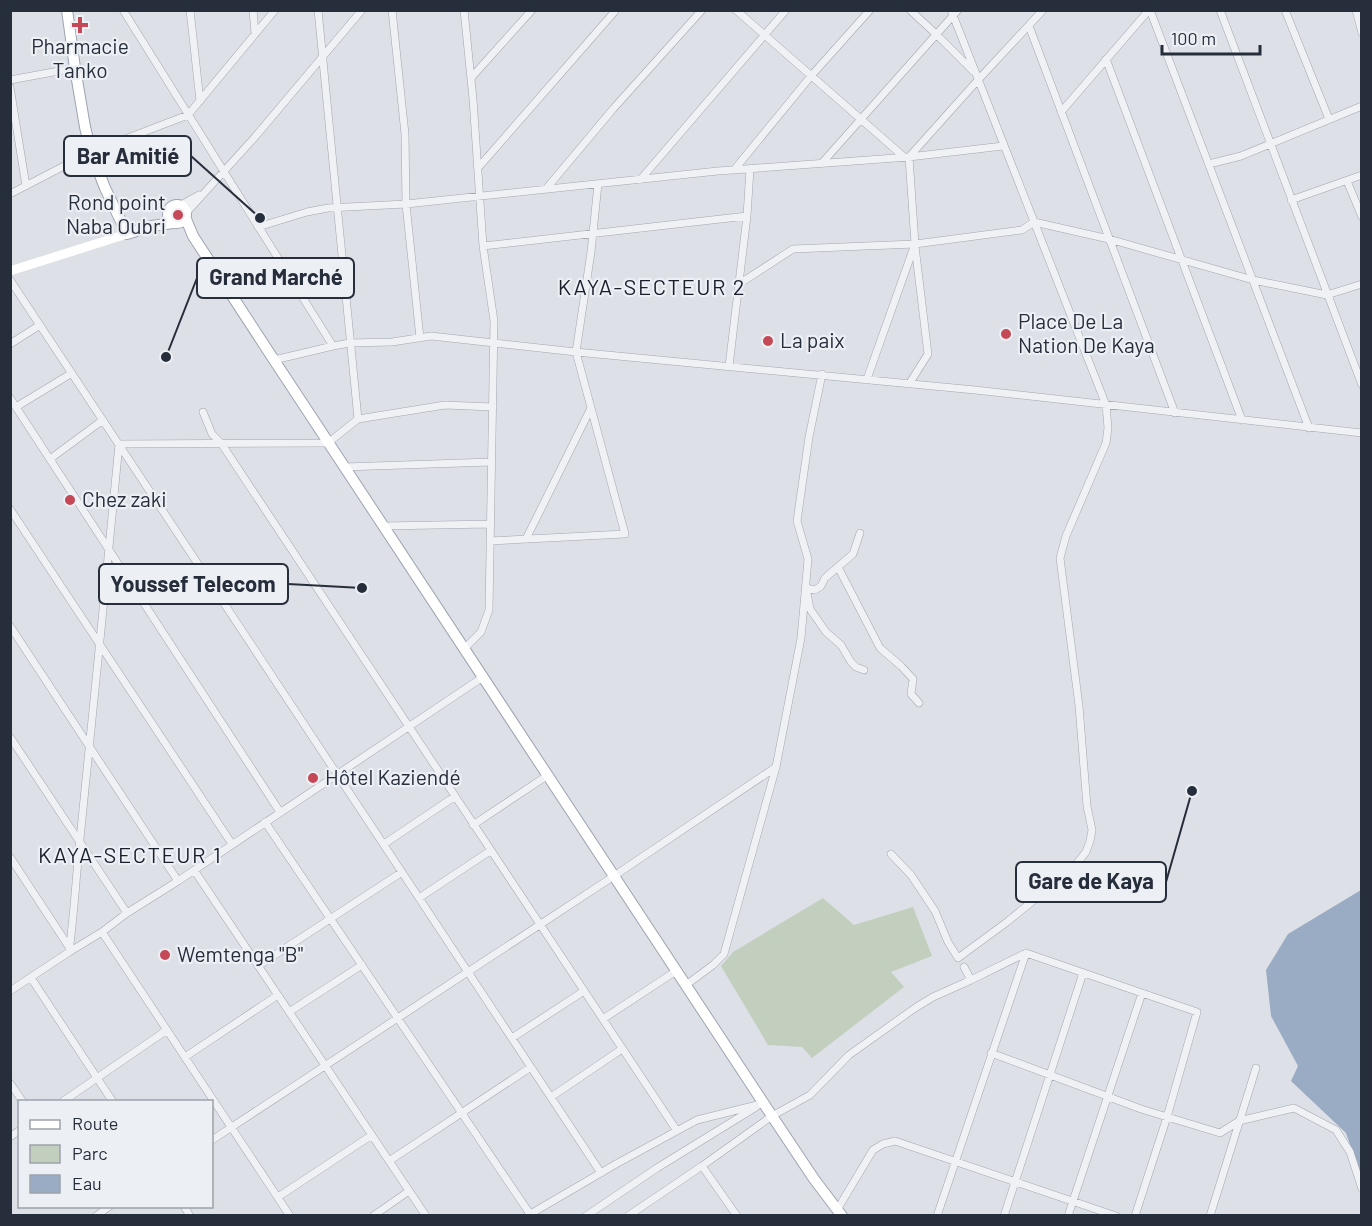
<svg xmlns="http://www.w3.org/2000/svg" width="1372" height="1226" viewBox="0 0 1372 1226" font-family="Barlow,sans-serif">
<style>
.green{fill:#c2cfbe}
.water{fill:#9aacc4}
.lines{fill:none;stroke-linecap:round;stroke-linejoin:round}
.street-casing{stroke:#a3a7af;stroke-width:8}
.primary-casing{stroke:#9da4b1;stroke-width:12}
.street{stroke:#eff1f4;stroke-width:7}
.secondary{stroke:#fff;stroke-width:9}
.primary{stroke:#fff;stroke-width:10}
.poi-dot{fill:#c54856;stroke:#eceff4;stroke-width:2}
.labels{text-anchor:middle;stroke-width:4.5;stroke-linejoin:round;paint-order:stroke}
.poi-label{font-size:21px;fill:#272e3b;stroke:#eceff4;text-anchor:start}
.neighbourhood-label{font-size:22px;letter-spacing:1.5px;fill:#1a1f2c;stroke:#eceff4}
.leader{fill:none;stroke:#272e3b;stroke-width:2}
.callout-dot{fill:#272e3b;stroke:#eceff4;stroke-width:2}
.callout{fill:#eceff4;stroke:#272e3b;stroke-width:2}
.callout-label{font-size:22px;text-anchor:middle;font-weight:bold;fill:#272e3b}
</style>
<rect width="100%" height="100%" fill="#dde0e6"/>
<path class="green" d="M823,898L854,925L913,907L932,956L891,972L904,987L812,1058L802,1047L768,1045L721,966L733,952Z"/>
<path class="water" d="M1361,890V1176L1346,1133L1291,1081L1298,1066L1271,1016L1266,970L1288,934Z"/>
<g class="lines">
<g class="street-casing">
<path id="street" d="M123,10L333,346
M190,10L200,101
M253,10L255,34
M318,10L358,419
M392,10L405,134L406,204L420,338
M736,10L903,156
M910,10L937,35L973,71
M1150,10L1309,428
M1220,10L1362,385
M1285,10L1329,119
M1356,10L1362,33
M1029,26L1175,413
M1106,59L1242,420
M471,78L532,10
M10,80L75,68
M10,87L26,186
M1061,112L1149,10
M822,163L958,10
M1209,164L1241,156L1362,106
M478,168L616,10
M734,170L811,76L870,10
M640,180L786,10
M1347,181L1362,217
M546,189L613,109L702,10
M10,194L91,152L188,115L275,10
M1291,200L1362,175
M181,205L199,195
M187,212L255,137L362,10
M258,227L307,212L328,208L406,204L718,171L909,157L978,80L1043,10
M915,244L1022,230L1034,222L1109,239L1253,280L1327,295L1362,284
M483,246L747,216
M10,280L601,1173
M739,284L793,249L915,244L909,157L1003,146
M10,344L40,325
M274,360L333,346L350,343L392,342L431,336L576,352L975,390L1362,433
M729,366L747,216L750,169
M867,379L915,244
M911,381L928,354L915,246
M10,398L280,812
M16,407L72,373
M203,412L212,434L221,443C373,672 524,902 677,1131
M50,459L103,420
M344,467L491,462
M10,509L232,844
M383,526L490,524
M860,533L853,554L825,578L821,586L815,590L806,588L810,609L826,632L841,645L851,662L856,667L864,670
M526,539L591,408
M490,541L625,534L576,352L591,252L598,184
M838,567L880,648L901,666L913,679L911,694L919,703
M10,626L178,881
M464,649L481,632L489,610L494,321L483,246L473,99L464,10
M10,737L127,913
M265,822L530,1214
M473,825L548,775
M384,844L454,797
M891,854L911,875L935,911L948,942L958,958L1007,922L1073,868L1086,852L1090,841L1092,830L1087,806L1079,706L1060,558L1066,536L1106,443L1108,428L1106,405L951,10
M10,857L69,947
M194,870L426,1216
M419,898L490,851
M102,932L290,1216
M69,952C74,915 76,877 80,839C94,707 106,576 119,444L328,443L358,419L445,405L493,407
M258,966L402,872
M964,967L971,980
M31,978L113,1102
M686,985L713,965L724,954L776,767L801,638L808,559L797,521L809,437L822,374
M10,991L69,952L102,932L127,913L178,881L483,677
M289,1012L362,965
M603,1019L676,971
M512,1038L584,991
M991,1053L1141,1109L1220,1133L1239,1121L1294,1108L1336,1130L1350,1152L1362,1189
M185,1057L278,995
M10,1083L23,1102
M551,1097L622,1049
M62,1102L167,1030
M10,1137L20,1130
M212,1140L614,876L776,767
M389,1161L531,1067
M702,1166L737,1216
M278,1197L372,1135
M184,1206L190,1216
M837,1210L873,1150L883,1144L895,1141L1116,1216
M96,1216L110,1206
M373,1216L409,1191
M527,1216L616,1164L697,1120L761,1104
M586,1216L657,1168L756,1107
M628,1216L702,1166L772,1116L810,1095L849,1055L915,1008L933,997L971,980L1026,953L1197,1012L1167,1117L1135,1216
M937,1216L1026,953
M1004,1216L1083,973
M1068,1216L1142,993
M1210,1216L1256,1068"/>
</g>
<g class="primary-casing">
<path id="primary" d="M67,10L75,68L85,127L91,152L105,188L127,234L152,226L173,223
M168 214a9 9 0 1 1 18 0a9 9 0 1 1-18 0Z
M186,219L193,236L274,360L772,1116L814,1179L842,1216"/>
</g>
<use href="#street" class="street"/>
<path class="secondary" d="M10,271L127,234"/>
<use href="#primary" class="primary"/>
</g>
<g class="poi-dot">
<path d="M77 16h6v6h6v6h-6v6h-6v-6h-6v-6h6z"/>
<circle cx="178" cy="215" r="6"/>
<circle cx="1006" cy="334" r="6"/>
<circle cx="768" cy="341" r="6"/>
<circle cx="70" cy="500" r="6"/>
<circle cx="313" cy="778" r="6"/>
<circle cx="165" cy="955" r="6"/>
</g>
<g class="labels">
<g class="poi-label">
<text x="80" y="54" text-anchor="middle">Pharmacie<tspan x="80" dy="24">Tanko</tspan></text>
<text x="166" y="210" text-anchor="end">Rond point<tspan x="166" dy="24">Naba Oubri</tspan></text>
<text x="1018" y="329">Place De La<tspan x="1018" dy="24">Nation De Kaya</tspan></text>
<text x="780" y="348">La paix</text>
<text x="82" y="507">Chez zaki</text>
<text x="325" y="785">Hôtel Kaziendé</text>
<text x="177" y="962">Wemtenga "B"</text>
</g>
<g class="neighbourhood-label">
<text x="652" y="295">KAYA-SECTEUR 2</text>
<text x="130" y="863">KAYA-SECTEUR 1</text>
</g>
</g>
<path class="leader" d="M260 218L191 156M166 357L197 278M362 588L288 584M1192 791L1166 882"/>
<g class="callout-dot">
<circle cx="260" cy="218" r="6"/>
<circle cx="166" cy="357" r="6"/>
<circle cx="362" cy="588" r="6"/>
<circle cx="1192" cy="791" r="6"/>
</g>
<g class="callout">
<rect x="64" y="136" width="127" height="40" rx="6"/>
<rect x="197" y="258" width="157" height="40" rx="6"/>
<rect x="99" y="564" width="189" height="40" rx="6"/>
<rect x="1016" y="862" width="150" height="40" rx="6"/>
</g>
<g class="callout-label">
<text x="128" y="164">Bar Amitié</text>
<text x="276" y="285">Grand Marché</text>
<text x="193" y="592">Youssef Telecom</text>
<text x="1091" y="889">Gare de Kaya</text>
</g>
<rect width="1372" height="1226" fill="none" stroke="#272e3b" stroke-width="24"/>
<rect x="18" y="1100" width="195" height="108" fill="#eceff4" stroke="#9da2aa" stroke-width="1.5"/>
<rect x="30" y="1120" width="30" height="9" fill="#ffffff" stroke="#9da2aa" stroke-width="1.5"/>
<text x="72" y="1130" font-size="18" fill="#272e3b">Route</text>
<rect x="30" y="1145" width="30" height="18" fill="#c2cfbe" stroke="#9da2aa" stroke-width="1.5"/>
<text x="72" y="1160" font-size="18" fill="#272e3b">Parc</text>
<rect x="30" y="1175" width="30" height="18" fill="#9aacc4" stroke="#9da2aa" stroke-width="1.5"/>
<text x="72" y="1190" font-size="18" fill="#272e3b">Eau</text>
<path d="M1162 45v9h98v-9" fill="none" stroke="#272e3b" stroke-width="3"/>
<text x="1171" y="45" font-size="18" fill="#272e3b" stroke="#eceff4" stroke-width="4.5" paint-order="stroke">100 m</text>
</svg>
